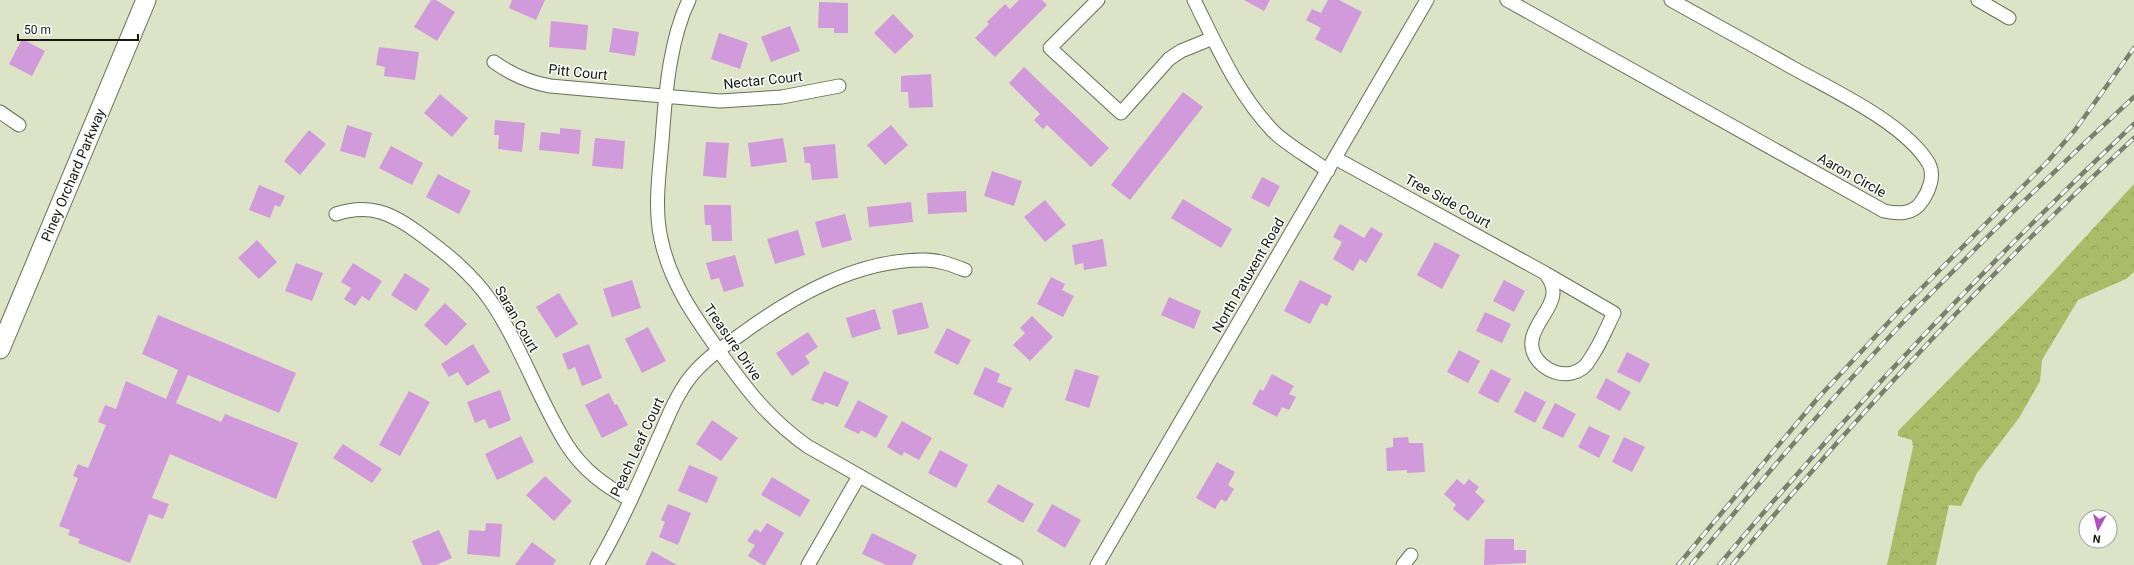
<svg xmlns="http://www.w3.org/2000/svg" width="2134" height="565" viewBox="0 0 2134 565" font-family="Roboto,sans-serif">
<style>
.forest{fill:url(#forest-crowns)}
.building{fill:#d19bdb}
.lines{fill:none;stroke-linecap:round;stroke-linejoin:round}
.minor-casing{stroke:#696f55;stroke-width:15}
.secondary-casing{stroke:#696f55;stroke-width:21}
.minor{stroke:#fff;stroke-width:13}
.secondary{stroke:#fff;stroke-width:19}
.rail-casing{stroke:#7b7f6b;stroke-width:4.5}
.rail{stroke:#fff;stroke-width:3;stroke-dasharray:9;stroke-linecap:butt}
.labels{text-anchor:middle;stroke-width:3;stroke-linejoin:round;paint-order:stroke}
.street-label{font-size:14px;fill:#16190e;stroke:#fff}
</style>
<defs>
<pattern id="forest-crowns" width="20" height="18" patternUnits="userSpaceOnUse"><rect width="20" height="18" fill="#abbb68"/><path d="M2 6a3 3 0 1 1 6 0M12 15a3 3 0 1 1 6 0" fill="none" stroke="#92a059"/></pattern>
</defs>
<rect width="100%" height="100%" fill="#dde3c6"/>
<path class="forest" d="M2134,184V272L2126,279L2078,300L2042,360L2040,381L2019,418L1977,473L1961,506L1949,505L1936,565H1887L1913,447L1912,440L1898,436V431L2034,293Z"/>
<path class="building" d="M431,0H436L455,12L437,41L414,27Z
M512,0H545L536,20L509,8Z
M1019,0H1042L1047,5L995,57L975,38L989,24L987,22L1005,4L1010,9Z
M1244,0H1270L1264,11Z
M1328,0H1339L1362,12L1341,53L1315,39L1321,28L1306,20L1312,9L1321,13Z
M819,2L848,3V33H834V28H818Z
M893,14L914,36L895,54L874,33Z
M551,21L588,25L586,50L549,47Z
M790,26L800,51L771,62L761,37Z
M613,28L639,32L635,56L609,52Z
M719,33L748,43L740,69L711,59Z
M22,39L45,51L32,76L9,64Z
M379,47L419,52L415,80L384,76L385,67L376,65Z
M1024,67L1109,148L1091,167L1047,125L1043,129L1034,120L1040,114L1009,83Z
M931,74L933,107L909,108L908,92H901V76Z
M1183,92L1203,107L1130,200L1111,185Z
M440,94L468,118L452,137L424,113Z
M495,120L525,123L522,152L498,149L499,135H494Z
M347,125L372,133L365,158L340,151Z
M891,125L908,145L885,165L867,145Z
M560,128L581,130L579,154L539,150L541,132L560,134Z
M309,130L326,144L300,175L284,161Z
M595,138L625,141L623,169L592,166Z
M783,138L787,162L751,167L748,143Z
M706,142L729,143L726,178L703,176Z
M835,144L838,178L812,180L810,163H805L803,147Z
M391,146L423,163L412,185L379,168Z
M992,171L1022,181L1014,206L984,196Z
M438,174L471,191L459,214L426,197Z
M1262,177L1280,186L1269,207L1251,198Z
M259,185L285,196L280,207L275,205L270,218L249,210Z
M966,191L967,212L928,214L927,193Z
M1183,199L1232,229L1221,248L1171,218Z
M1045,200L1066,225L1045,242L1024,217Z
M911,202L913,222L869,227L867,207Z
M704,205H731L732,241H712L711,225H705Z
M845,214L852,240L822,248L815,222Z
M1340,224L1364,238L1371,227L1383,234L1366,263L1360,259L1353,271L1333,259L1342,242L1333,237Z
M798,230L805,255L775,264L767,239Z
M1103,239L1107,266L1084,270L1083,263L1075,265L1072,245Z
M257,240L277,262L259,279L238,258Z
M1435,242L1460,255L1442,289L1417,275Z
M735,255L744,286L724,292L719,278L711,280L706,263Z
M296,263L323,273L312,301L285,291Z
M353,263L382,281L369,301L362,296L355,306L344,299L351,288L341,282Z
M405,273L430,289L416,311L391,295Z
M1051,277L1065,284L1062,290L1074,296L1063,317L1037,304Z
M632,280L641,308L612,317L603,289Z
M1300,280L1332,296L1327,306L1321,303L1310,324L1284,311Z
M1504,280L1525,291L1514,312L1493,301Z
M559,293L578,324L556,338L536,307Z
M1169,297L1201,311L1194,329L1161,315Z
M922,302L929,328L898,335L892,310Z
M445,303L467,324L446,346L424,325Z
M875,309L881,329L852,338L846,318Z
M1485,312L1511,324L1502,343L1476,331Z
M158,315L296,373L279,413L188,375L176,403L221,422L225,414L298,443L276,499L170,454L152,498L169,504L163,519L149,514L130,563L78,543L80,539L68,535L70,530L59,526L78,478L73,476L78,464L88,468L106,425L98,422L105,405L116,409L126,381L166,399L178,370L142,354Z
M1032,316L1053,337L1030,361L1013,345L1025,333L1020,328Z
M648,327L666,361L642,373L625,339Z
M947,328L971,340L958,365L934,353Z
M808,332L818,347L805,356L810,363L792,376L776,353Z
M473,344L490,372L467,386L458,372L449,377L441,364Z
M589,344L602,378L582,386L575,367L568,370L562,354Z
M1459,350L1480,361L1468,383L1447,372Z
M1627,352L1650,364L1640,383L1617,372Z
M985,367L1000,374L997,382L1012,388L1003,408L973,394Z
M1075,369L1099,376L1089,408L1065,400Z
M1491,369L1511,379L1498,403L1478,393Z
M824,371L849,382L838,407L825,402L823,405L811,400Z
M1272,374L1294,386L1289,394L1296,397L1289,410L1282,407L1277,417L1252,404L1260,389L1263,391Z
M1606,378L1631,392L1620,411L1596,398Z
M500,390L511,420L489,429L485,419L475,423L467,402Z
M409,391L430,402L400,456L379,445Z
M1525,391L1546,402L1535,423L1514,412Z
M609,393L615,405L617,404L628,425L602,438L585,405Z
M858,400L888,416L876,438L861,430L859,434L844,427Z
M1555,403L1576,414L1563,438L1542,428Z
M712,420L738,438L721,461L696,444Z
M902,421L932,438L919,460L904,452L902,456L887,447Z
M1589,426L1610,436L1599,458L1578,447Z
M521,436L534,462L497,480L485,454Z
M1408,437L1409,443H1423L1425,472L1407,473V470L1387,471L1386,448L1393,447V438Z
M1624,437L1645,447L1632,472L1612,462Z
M343,444L382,469L372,483L333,458Z
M940,450L968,465L956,488L928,473Z
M1217,462L1235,472L1228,485L1234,489L1226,502L1221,499L1215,509L1196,498Z
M689,465L718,477L707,503L678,491Z
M545,476L572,501L554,521L526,495Z
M772,477L810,500L800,517L761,495Z
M1457,479L1464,485L1469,479L1479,487L1475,492L1485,501L1468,521L1453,509L1456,505L1444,494Z
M998,484L1034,504L1023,523L987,502Z
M668,504L691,513L678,545L659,537L665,522L661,520Z
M1052,504L1081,520L1065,548L1037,531Z
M486,523L502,524L500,557L467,554L469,530L485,531Z
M767,523L784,533L765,565H763L748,556L755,545L747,541L755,529L761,532Z
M439,530L452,558L436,565H422L412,541Z
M872,533L917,555L912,565H886L862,554Z
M1485,539H1514V550H1526V563L1484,565Z
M532,542L556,560L553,565H515Z
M652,551L677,565H645Z"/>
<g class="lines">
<g class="minor-casing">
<path id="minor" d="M689,0C671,37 666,87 663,127C661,163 653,203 661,239C670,282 694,316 719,351C747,390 768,418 807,446L1016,565
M1098,0L1050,48L1121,113L1169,59L1181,51L1213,38
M1194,0C1217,46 1237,93 1273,131C1287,145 1311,158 1328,171
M1507,0L1884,211C1898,214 1913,215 1922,201C1929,191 1935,176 1929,164C1906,124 1833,90 1793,68C1753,45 1712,23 1671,0
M1978,0L2009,18
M494,62C512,75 528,82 550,86L720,101L782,97L839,86
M0,112L19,125
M1335,158L1545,273C1566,298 1540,313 1533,336C1526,358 1551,378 1572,373C1580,371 1586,367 1590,359C1600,345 1606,329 1614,313L1545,273
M336,214C370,203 392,213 420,234C446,253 471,273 490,300C521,345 538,399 567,445C583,470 605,486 631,500
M597,565C621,524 640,480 659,437C666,422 672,405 681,391C694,367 718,350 740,335C792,297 857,259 925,260C939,260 952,265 965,270
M808,565L859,476
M1097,565L1427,0
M1403,565L1411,555"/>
</g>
<g class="secondary-casing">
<path id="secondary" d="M0,349L146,0"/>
</g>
<use href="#minor" class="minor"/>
<use href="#secondary" class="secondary"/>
<g class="rail-casing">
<path id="rail" d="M1678,565L1818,398L1900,310L2048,161L2075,130L2134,48
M1691,565C1761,480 1833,396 1909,316C1982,241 2057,168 2134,97
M1719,565C1850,409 1986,265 2134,124
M1732,565C1857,415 1991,271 2134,138"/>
</g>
<use href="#rail" class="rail"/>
</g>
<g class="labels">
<g class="street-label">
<text transform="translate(578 72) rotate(6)" y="5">Pitt Court</text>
<text transform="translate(763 80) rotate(-6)" y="5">Nectar Court</text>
<text transform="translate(73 175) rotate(-67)" y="5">Piney Orchard Parkway</text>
<text transform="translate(1852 175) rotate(29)" y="5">Aaron Circle</text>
<text transform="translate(1448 201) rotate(29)" y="5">Tree Side Court</text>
<text transform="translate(1248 275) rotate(-60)" y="5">North Patuxent Road</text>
<text transform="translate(517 319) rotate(60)" y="5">Saran Court</text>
<text transform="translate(733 342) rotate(55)" y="5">Treasure Drive</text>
<text transform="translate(637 447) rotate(-65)" y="5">Peach Leaf Court</text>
</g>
</g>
<g transform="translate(2098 529) rotate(187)"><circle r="19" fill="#ffffff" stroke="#a2a39f"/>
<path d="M0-3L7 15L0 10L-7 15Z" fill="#ad53be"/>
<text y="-6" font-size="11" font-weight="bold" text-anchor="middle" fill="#16190e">N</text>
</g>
<path d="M18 34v6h120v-6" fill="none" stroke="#16190e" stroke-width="2"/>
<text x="24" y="34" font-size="12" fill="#16190e" stroke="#ffffff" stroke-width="3" paint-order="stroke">50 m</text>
</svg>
